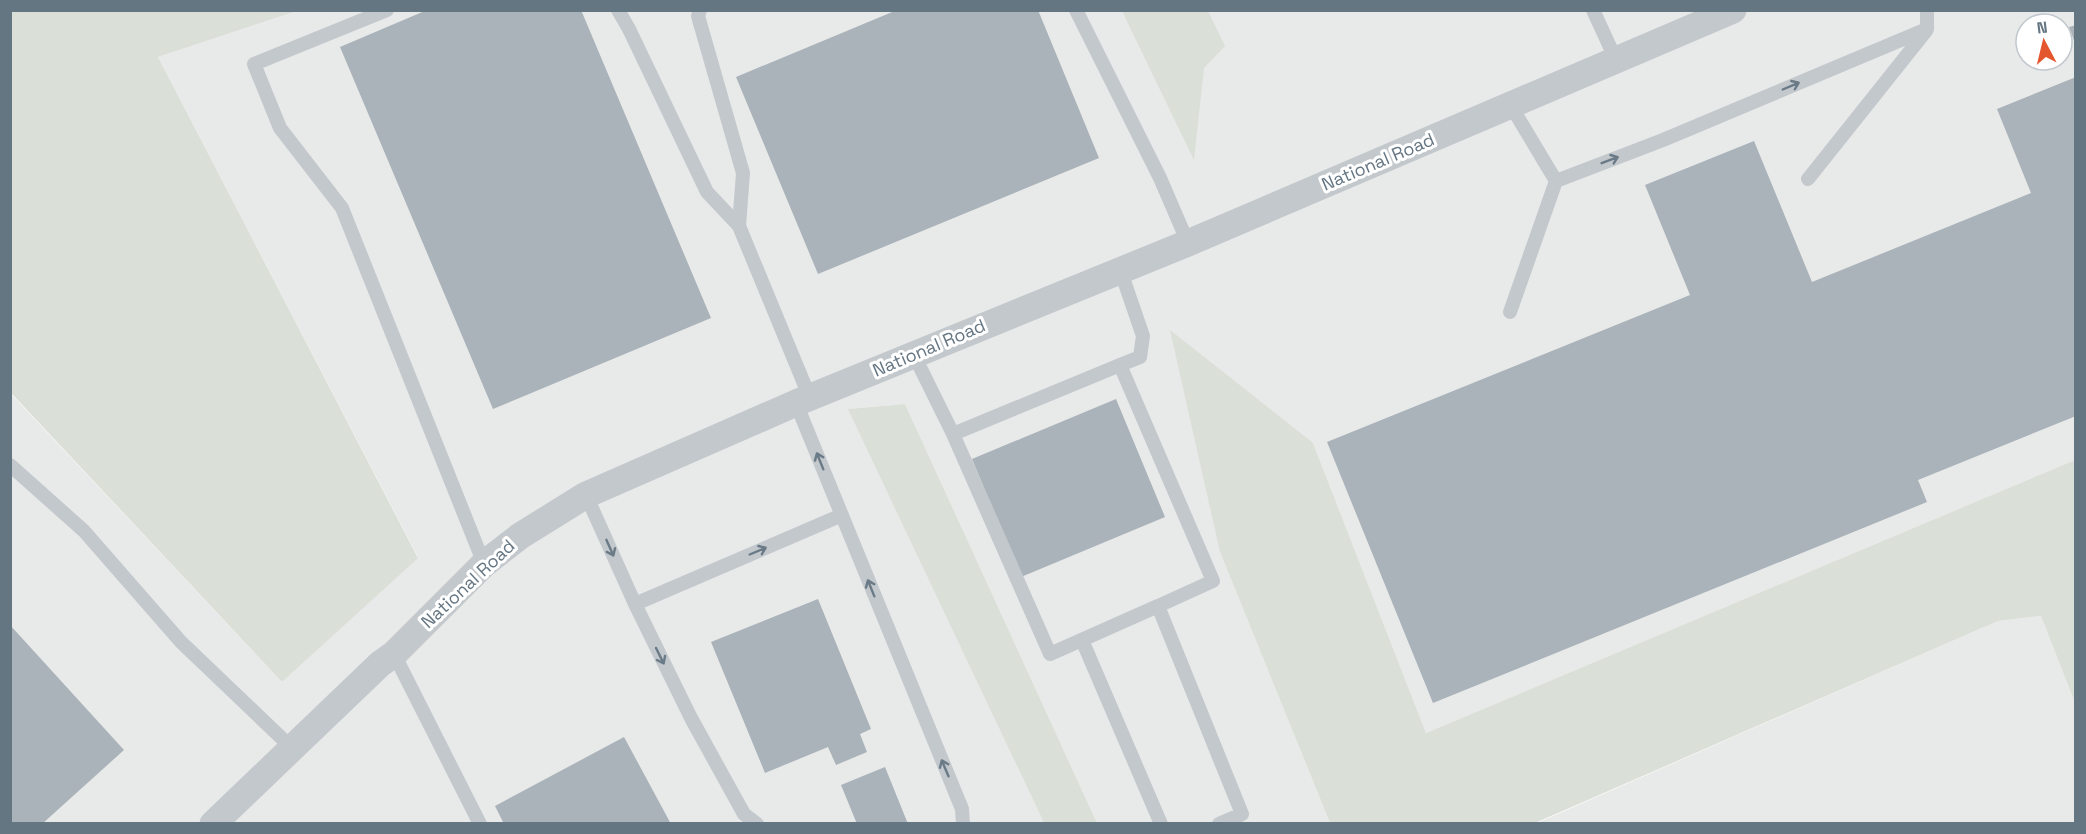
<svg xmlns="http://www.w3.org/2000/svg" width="2086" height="834" viewBox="0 0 2086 834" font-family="'Space Grotesk',sans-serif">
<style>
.built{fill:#e8e9e9;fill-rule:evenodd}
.green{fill:#dadfd7}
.building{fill:#aab3b9}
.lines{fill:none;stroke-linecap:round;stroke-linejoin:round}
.service{stroke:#c3c8cc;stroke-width:14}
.minor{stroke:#c3c8cc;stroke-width:27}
.oneway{stroke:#6a7a87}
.labels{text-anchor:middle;stroke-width:6;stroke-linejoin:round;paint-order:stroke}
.street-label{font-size:18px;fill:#657683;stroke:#fff}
</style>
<rect width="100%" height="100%" fill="#fafaf8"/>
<path class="built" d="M296,10L2075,11V460L1426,733L1313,443L1220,552L1330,823H1097L905,404L849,409L1044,823H11L10,393L282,682L418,557L158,57ZM2026,24H2062V60H2026Z
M2041,616L2075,703V823L1535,824L1998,621Z"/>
<path class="green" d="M11,10L296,11L158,57L418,558L282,682L11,393Z
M1122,11H1208L1225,46L1204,68L1194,160Z
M1170,330L1313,443L1426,733L2075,460V703L2041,616L1998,621L1535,823H1330L1220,552Z
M905,404L1097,823H1044L848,409Z"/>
<path class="building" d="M427,10H581L711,318L493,409L340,47Z
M897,10H1038L1099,158L818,274L736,77Z
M2076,25V43H2075L2069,27Z
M2076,77V416L1918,480L1927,502L1433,703L1327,442L1690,295L1645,185L1754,141L1812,282L2031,193L1997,109Z
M1116,399L1165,517L1021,577L972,459Z
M818,599L871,729L860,734L867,752L836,765L828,747L765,773L711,642Z
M10,625L124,750L42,824H10Z
M624,737L671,824H504L495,806Z
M885,767L908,824H857L841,785Z"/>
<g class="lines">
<path class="service" d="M387,10L254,64L280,128L342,208L484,564
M618,10L629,29L707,192L739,226L810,398
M700,10L698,16L743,173L739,226
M1076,10L1160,178L1188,243
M1593,10L1616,60
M1808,179L1926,31
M1556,181L1663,140L1927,29V10
M1510,312L1556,181L1511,106
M914,355L953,434L1120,365L1140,357L1143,336L1120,269
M1120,365L1213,581L1158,606
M796,403L962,809L963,824
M953,434L1050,654L1158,606L1242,814L1219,824
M10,465L84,531L181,642L292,748
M586,495L635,604L842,515
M635,604L691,718L744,814L757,824
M1082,640L1161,824
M394,654L480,824"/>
<path class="minor" d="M213,824L380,664L394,654L484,564L520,536L586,495L796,403L1188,243L1733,10"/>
</g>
<defs><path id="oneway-shaft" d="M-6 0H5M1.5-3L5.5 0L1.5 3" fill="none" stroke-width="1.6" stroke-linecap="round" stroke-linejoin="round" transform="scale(1.5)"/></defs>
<g class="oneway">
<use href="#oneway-shaft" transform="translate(1791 86) rotate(-23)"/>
<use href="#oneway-shaft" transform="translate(1610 160) rotate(-21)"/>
<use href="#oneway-shaft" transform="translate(820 461) rotate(-112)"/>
<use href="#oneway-shaft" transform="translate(610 548) rotate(66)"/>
<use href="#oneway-shaft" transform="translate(758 551) rotate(-23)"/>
<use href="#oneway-shaft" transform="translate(871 588) rotate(-112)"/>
<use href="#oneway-shaft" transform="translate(660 656) rotate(64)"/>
<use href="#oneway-shaft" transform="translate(945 768) rotate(-113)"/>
</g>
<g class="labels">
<g class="street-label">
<text transform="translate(1378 162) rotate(-23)" y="6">National Road</text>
<text transform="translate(929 348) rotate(-23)" y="6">National Road</text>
<text transform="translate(468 584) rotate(-43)" y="6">National Road</text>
</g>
</g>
<rect width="2086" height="834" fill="none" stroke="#657683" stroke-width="24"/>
<g transform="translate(2044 42) rotate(353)"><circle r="28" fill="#ffffff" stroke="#c1c8cd" stroke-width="1.5"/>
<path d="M0-4.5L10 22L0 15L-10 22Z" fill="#e4572e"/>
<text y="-9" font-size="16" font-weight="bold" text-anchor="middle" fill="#657683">N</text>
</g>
</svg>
